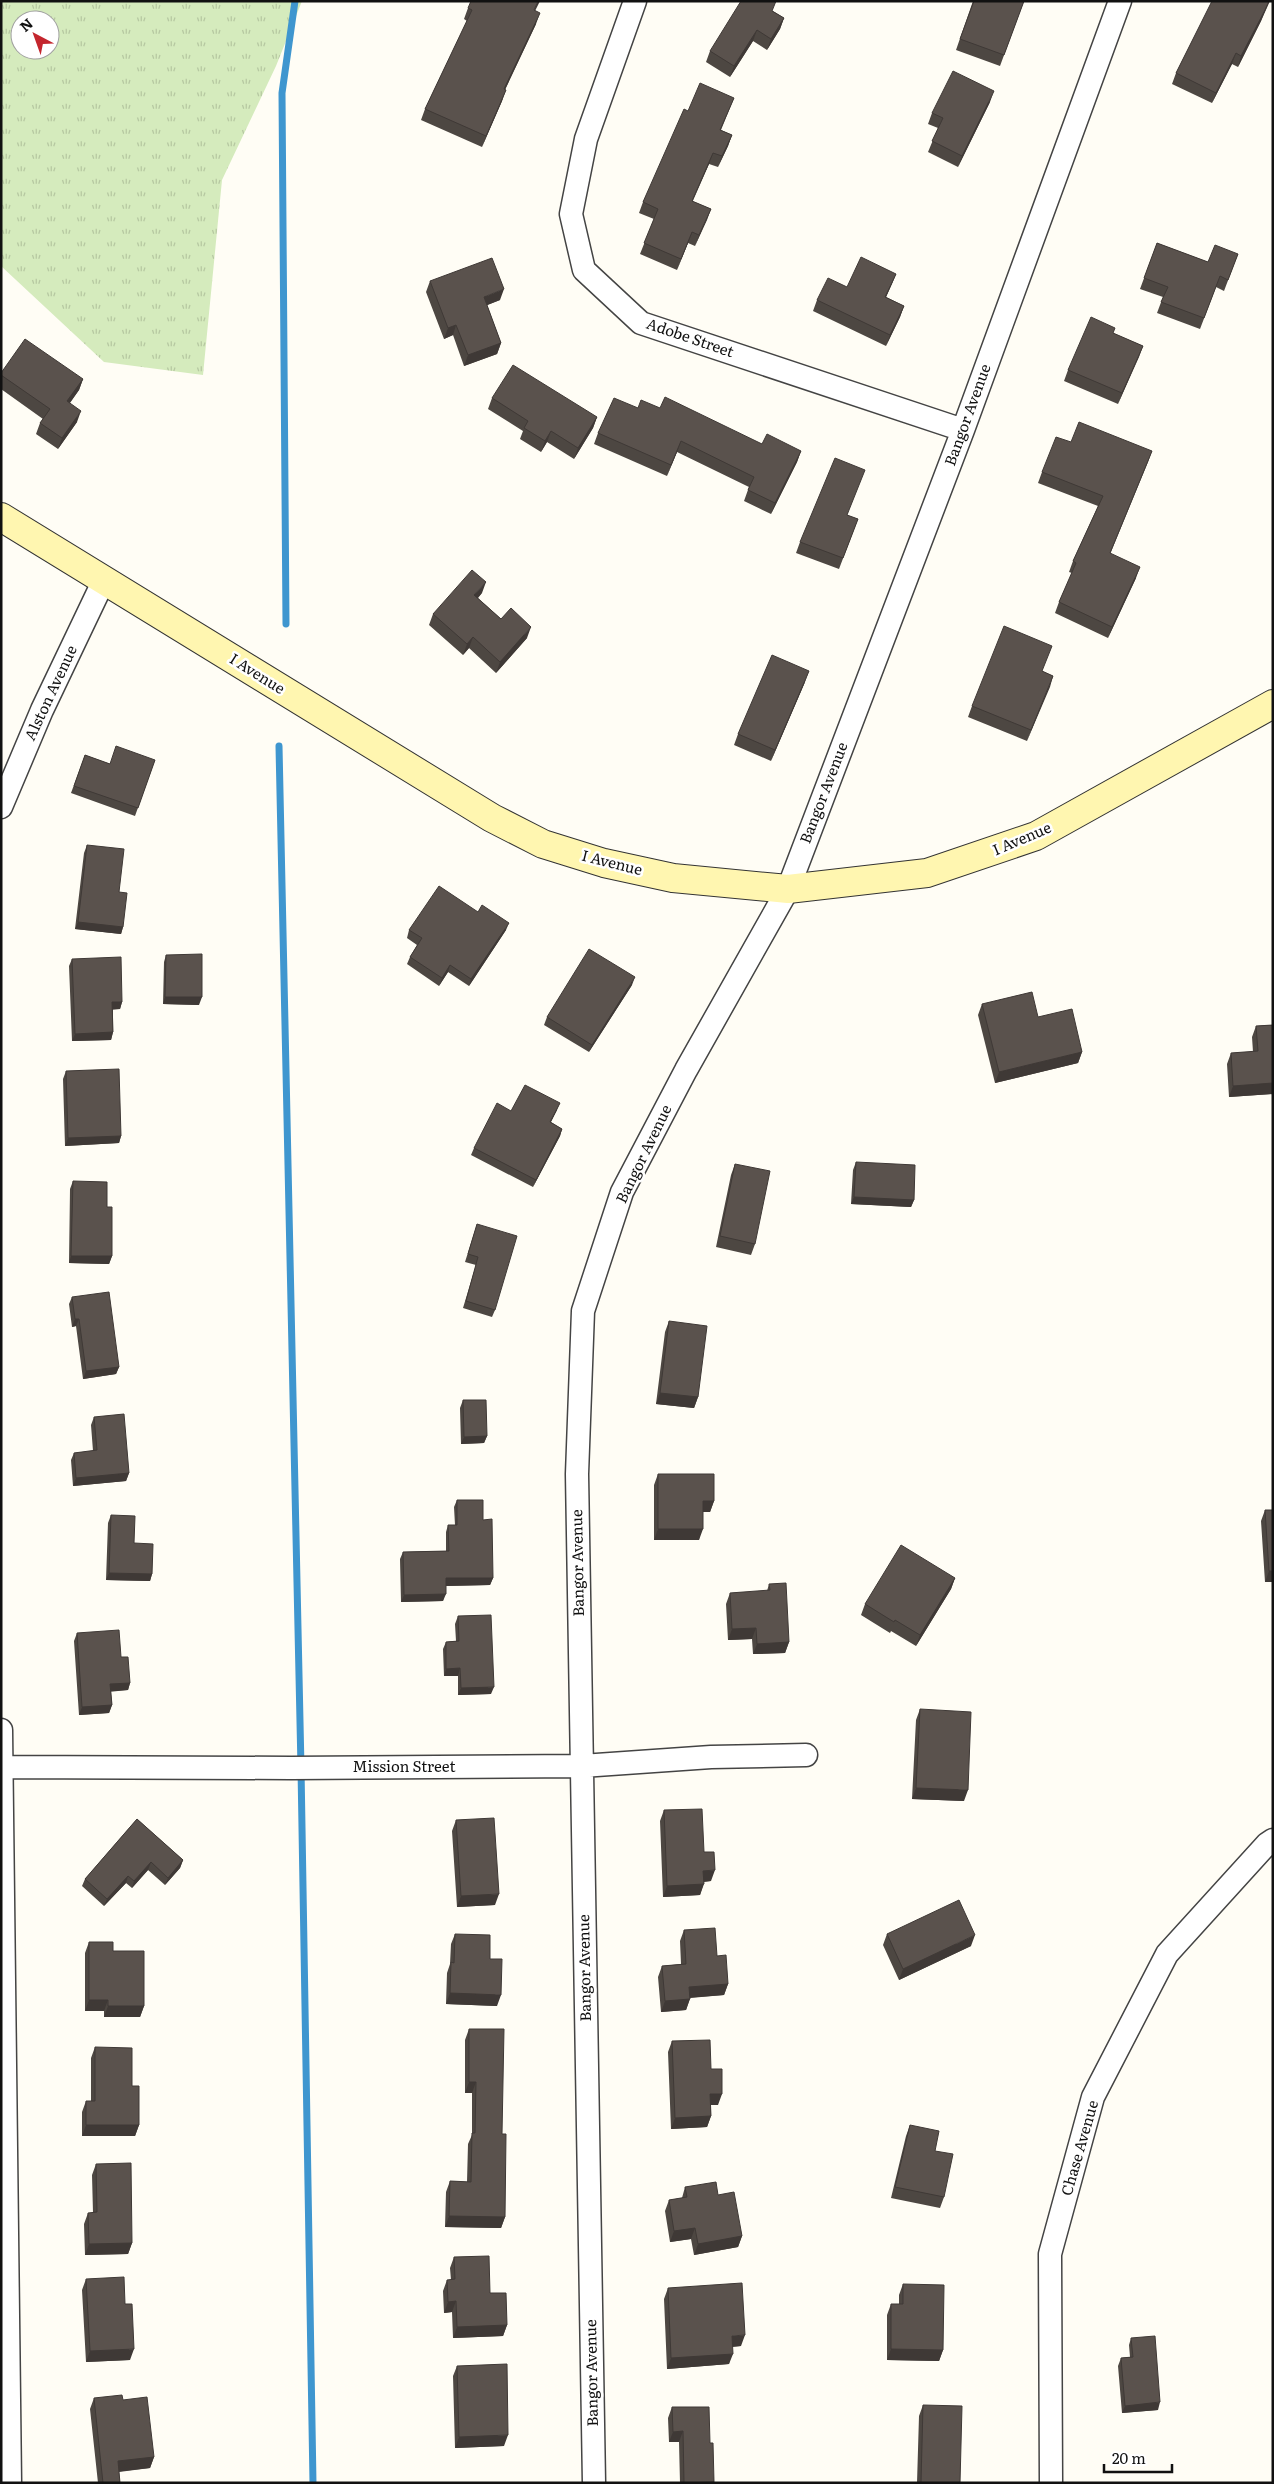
<svg xmlns="http://www.w3.org/2000/svg" width="1274" height="2484" viewBox="0 0 1274 2484" font-family="Literata,serif">
<style>
.grass{fill:url(#grass-tufts);fill-rule:evenodd}
.lines{fill:none;stroke-linecap:round;stroke-linejoin:round}
.stream{stroke:#3f96cf;stroke-width:7}
.minor-casing{stroke:#444;stroke-width:25}
.secondary-casing{stroke:#333;stroke-width:30}
.minor{stroke:#fff;stroke-width:22}
.secondary{stroke:#fff6b0;stroke-width:28}
.wall{fill:#4d4742}
.shaded-wall{fill:#3f3936}
.building{fill:#5a524d;stroke:#3f3936}
.labels{text-anchor:middle;stroke-width:5;stroke-linejoin:round;paint-order:stroke}
.street-label{font-size:15px;fill:#111;stroke:#fff}
</style>
<defs>
<pattern id="grass-tufts" width="24" height="20" patternUnits="userSpaceOnUse" patternTransform="scale(1.25)"><rect width="24" height="20" fill="#d5ebbd"/><path d="M3 7l-1-3M5 7V3M7 7l1-3M15 17l-1-3M17 17v-4M19 17l1-3" fill="none" stroke="#b6c8a1"/></pattern>
</defs>
<rect width="100%" height="100%" fill="#fffdf5"/>
<path class="grass" d="M1,1H302L276,66L222,180L203,375L104,362L1,266ZM20,20H50V50H20Z"/>
<g class="lines">
<path class="stream" d="M286,624L282,93L295,1
M279,746L301,1768L313,2483"/>
<g class="minor-casing">
<path id="minor" d="M635,1L586,139L571,214L584,270L641,323L963,430
M1,807L42,710L104,580
M1,1730L10,2483
M1,1767L291,1768L582,1766L711,1757L806,1755
M594,2483L577,1474L583,1311L622,1192L686,1070L788,889L963,430L1120,1
M1051,2483L1050,2254L1093,2097L1167,1954L1267,1844L1273,1840"/>
</g>
<g class="secondary-casing">
<path id="secondary" d="M1,517L492,818L543,844L604,863L673,878L788,889L927,873L1036,836L1273,704"/>
</g>
<use href="#minor" class="minor"/>
<use href="#secondary" class="secondary"/>
</g>
<path class="wall" d="M973,1H1024L1000,66L956,50Z
M1209,1H1270L1261,21L1238,67L1232,64L1212,103L1172,84L1176,73L1212,2Z
M468,8L535,10L536,24L505,90L502,101L482,147L421,120L425,109L467,21L464,19Z
M773,11L784,18L780,29L767,50L753,41L730,77L706,62L710,51Z
M734,98L721,130L732,135L728,146L718,167L709,164L692,201L711,209L695,246L688,243L677,270L640,254L654,219L639,213L643,202L688,111Z
M990,102L958,167L928,152L938,128L928,124L932,113Z
M1157,243L1208,262L1238,254L1224,291L1216,287L1200,329L1157,313L1163,297L1140,289Z
M896,274L886,297L904,306L900,317L886,346L813,311L817,300L847,287Z
M430,281L500,300L487,305L501,343L497,354L464,366L453,335L444,339L426,292Z
M1113,333L1143,346L1118,404L1064,381L1068,370Z
M1,373L83,379L79,390L70,403L77,422L58,449L36,434L40,423L43,419L1,389Z
M492,398L597,417L593,428L574,459L547,442L541,452L520,439L523,431L488,409Z
M638,408H660L762,444L801,451L797,462L771,514L744,501L749,487L677,452L667,476L594,444L598,433Z
M1071,442L1152,451L1110,553L1136,578L1108,638L1055,613L1059,602L1072,573L1069,572L1073,561L1098,506L1038,483L1042,472Z
M847,515L858,519L839,569L796,553L800,542Z
M482,593L478,598L501,619L527,638L496,673L469,648L463,655L429,625L433,614Z
M1042,671L1053,676L1027,741L968,717L972,706Z
M805,682L771,761L734,745L738,734Z
M85,755L110,764L155,760L135,816L71,793Z
M87,845L119,892L123,927L121,934L75,929L84,853Z
M409,930H506L469,986L448,972L439,986L407,964L410,957L417,945L407,938Z
M166,955L199,1005L163,1004L164,962Z
M72,959L122,1002L120,1009H113V1032L111,1040L72,1041L69,966Z
M632,985L589,1052L544,1025L547,1017Z
M982,1004L1038,1017L1082,1052L1078,1063L995,1083L978,1015Z
M1273,1025V1094L1229,1097L1227,1064L1231,1053L1253,1052L1252,1037L1256,1026Z
M66,1071L121,1136L119,1143L65,1146L63,1079Z
M557,1110L551,1122L562,1129L560,1136L533,1187L471,1155L474,1148L511,1111Z
M856,1162L914,1200L911,1207L851,1204L853,1170Z
M735,1164L755,1244L751,1255L716,1247L731,1175Z
M73,1181L107,1207L112,1256L109,1264L69,1263L70,1189Z
M477,1224L495,1310L492,1317L463,1308L476,1265L465,1262Z
M72,1297L119,1367L116,1374L83,1379L76,1326L72,1327L69,1304Z
M669,1321L698,1397L694,1408L656,1404L665,1332Z
M463,1400L487,1436L484,1443L461,1444L460,1408Z
M94,1417L129,1473L126,1481L73,1486L71,1460L74,1453L93,1451L91,1425Z
M658,1474L714,1501L710,1512H703L699,1540H654V1485Z
M457,1500L483,1520L493,1578L490,1585L446,1586L443,1601L401,1602L400,1559L403,1552L446,1551V1532L448,1525H455L454,1507Z
M1265,1510H1273V1582H1265L1261,1521Z
M111,1515L134,1543L152,1574L150,1581L106,1580L108,1523Z
M955,1578L951,1589L916,1646L891,1631L890,1633L861,1615L865,1604Z
M769,1584L789,1642L785,1653L753,1654L752,1639L728,1640L726,1604L730,1593L767,1591Z
M458,1616L491,1694L458,1695V1676H444L443,1649L446,1642L456,1641L455,1624Z
M77,1633L121,1657L130,1683L128,1690L111,1691L112,1705L109,1713L79,1715L74,1641Z
M920,1709L964,1801L912,1799L916,1720Z
M664,1810L704,1852L711,1881L704,1882L700,1895L663,1897L660,1821Z
M137,1819L183,1860L180,1868L165,1885L148,1870L132,1888L126,1883L104,1906L82,1886L85,1879Z
M456,1820L495,1905L457,1907L452,1831Z
M684,1930L717,1956L728,1984L724,1995L690,1998L686,2010L661,2012L658,1977L662,1966L681,1964L680,1941Z
M455,1934L490,1959L497,2006L446,2004L447,1973L450,1964L451,1944Z
M887,1934L971,1946L899,1980L883,1945Z
M89,1942L113,1951L144,2006L140,2017H104V2011H85V1953Z
M469,2029L502,2134L505,2217L501,2228L445,2227L446,2192L450,2181L467,2182L468,2144L472,2135V2093H465V2040Z
M672,2041L711,2069L718,2105H711V2116L707,2127L671,2129L668,2052Z
M95,2047L132,2086L139,2125L135,2136H82V2112L86,2101H91V2058Z
M910,2125L935,2151L944,2197L940,2208L891,2198L906,2136Z
M96,2164L132,2243L128,2254L85,2255L84,2224L88,2213H93L92,2175Z
M685,2187L718,2195L742,2236L738,2247L694,2255L691,2239L670,2242L665,2211L669,2200L682,2198Z
M454,2257L490,2293L507,2325L503,2336L453,2338L452,2312L444,2313L443,2291L447,2280H451L450,2268Z
M86,2279L125,2304L130,2360L86,2362L82,2290Z
M903,2284L943,2350L939,2361L887,2360V2315L891,2304H899V2295Z
M668,2288L741,2346L732,2347L729,2364L667,2369L664,2299Z
M1131,2338L1158,2410L1122,2413L1118,2366L1121,2358L1130,2357L1129,2345Z
M457,2366L504,2446L455,2448L453,2376Z
M94,2398L123,2400L154,2457L150,2468L119,2472L120,2483H98L90,2409Z
M923,2405L960,2483H917L919,2416Z
M672,2407L710,2443L714,2483H680L679,2442H669L668,2418Z"/>
<path class="shaded-wall" d="M538,1H540L530,21L534,10Z
M1269,1L1261,21L1238,67L1241,56Z
M540,13L536,24L500,100L504,89Z
M784,18L780,29L767,50L771,39Z
M757,30L753,41L730,77L734,66Z
M1236,53L1232,64L1212,103L1216,93Z
M506,90L502,101L482,147L486,136Z
M994,91L990,102L958,167L962,156Z
M732,135L728,146L718,167L722,156Z
M713,153L709,164L688,212L692,201Z
M711,209L707,220L695,246L699,235Z
M692,232L688,243L677,270L681,259Z
M896,274L892,284L881,308L885,297Z
M504,289L500,300L480,308L484,297Z
M904,306L900,317L886,346L890,335Z
M456,325L453,335L444,339L448,328Z
M501,343L497,354L464,366L468,355Z
M1143,346L1139,357L1118,404L1122,393Z
M83,379L79,390L63,412L67,401Z
M81,411L77,422L58,449L62,438Z
M597,417L593,428L574,459L578,448Z
M551,431L547,442L541,452L545,441Z
M681,441L677,452L667,476L671,465Z
M801,451L797,462L771,514L775,503Z
M1152,451L1148,462L1106,564L1110,553Z
M1140,567L1136,578L1108,638L1112,627Z
M486,582L482,593L470,606L474,595Z
M531,627L527,638L496,673L500,662Z
M473,637L469,648L463,655L467,644Z
M809,671L805,682L771,761L775,750Z
M1053,676L1050,687L1027,741L1031,730Z
M78,922L123,927L121,934L75,929Z
M509,923L506,930L469,986L471,979Z
M450,965L448,972L439,986L442,978Z
M635,977L632,985L589,1052L592,1045Z
M165,997H202L199,1005L163,1004Z
M112,1002H122L120,1009L110,1010Z
M113,1032L111,1040L72,1041L75,1034Z
M1082,1052L1078,1063L995,1083L999,1072Z
M1273,1083V1094L1229,1097L1233,1086Z
M560,1103L557,1110L547,1129L550,1122Z
M562,1129L560,1136L533,1187L536,1180Z
M121,1136L119,1143L65,1146L68,1138Z
M854,1197L914,1200L911,1207L851,1204Z
M71,1256H112L109,1264L69,1263Z
M75,1319H79L76,1326L72,1327Z
M119,1367L116,1374L83,1379L86,1371Z
M660,1393L698,1397L694,1408L656,1404Z
M487,1436L484,1443L461,1444L464,1437Z
M129,1473L126,1481L73,1486L76,1478Z
M703,1501H714L710,1512H699Z
M658,1529H703L699,1540H654Z
M1269,1571H1273V1582H1265Z
M109,1573L152,1574L150,1581L106,1580Z
M446,1578H493L490,1585L443,1586Z
M955,1578L951,1589L916,1646L920,1635Z
M446,1594L443,1601L401,1602L404,1595Z
M756,1628L752,1639L728,1640L732,1629Z
M789,1642L785,1653L753,1654L757,1644Z
M460,1668L458,1676H444L446,1669Z
M130,1683L128,1690L108,1692L110,1684Z
M494,1687L491,1694L458,1695L461,1688Z
M112,1705L109,1713L79,1715L82,1707Z
M916,1788L968,1790L964,1801L912,1799Z
M183,1860L180,1868L165,1885L168,1878Z
M151,1862L148,1870L132,1888L134,1881Z
M715,1870L711,1881L699,1882L703,1871Z
M128,1876L126,1883L104,1906L107,1899Z
M704,1884L700,1895L663,1897L667,1886Z
M499,1894L495,1905L457,1907L461,1896Z
M975,1935L971,1946L899,1980L903,1969Z
M728,1984L724,1995L685,1998L689,1987Z
M450,1993L501,1995L497,2006L446,2004Z
M690,1999L686,2010L661,2012L665,2001Z
M89,2000H108L104,2011H85Z
M108,2006H144L140,2017H104Z
M469,2082H476L472,2093H465Z
M710,2094H722L718,2105H706Z
M711,2116L707,2127L671,2129L675,2118Z
M86,2125H139L135,2136H82Z
M449,2216L505,2217L501,2228L445,2227Z
M695,2228L691,2239L670,2242L674,2231Z
M742,2236L738,2247L694,2255L698,2244Z
M132,2243L128,2254L85,2255L89,2244Z
M456,2301L452,2312L444,2313L448,2302Z
M507,2325L503,2336L453,2338L457,2327Z
M745,2335L741,2346L728,2347L732,2336Z
M134,2349L130,2360L86,2362L90,2351Z
M891,2349L943,2350L939,2361L887,2360Z
M733,2354L729,2364L667,2369L671,2358Z
M1160,2402L1158,2410L1122,2413L1125,2406Z
M683,2431L679,2442H669L673,2432Z
M508,2435L504,2446L455,2448L459,2437Z
M154,2457L150,2468L114,2472L118,2461Z"/>
<path class="building" d="M471,1H538L534,10L540,13L504,89L506,90L486,136L425,109L472,10L468,8Z
M741,1H776L772,11L784,18L771,39L757,30L734,66L710,51Z
M974,1H1024L1004,55L960,39Z
M1212,1H1269L1265,10L1241,56L1236,53L1216,93L1176,73Z
M953,71L994,91L962,156L932,141L943,118L932,113Z
M700,83L734,98L720,130L732,135L722,156L713,153L692,201L711,209L699,235L692,232L681,259L644,243L658,209L643,202L684,109L688,111Z
M1157,243L1208,262L1215,245L1238,254L1228,280L1220,276L1204,318L1161,302L1168,287L1144,278Z
M861,257L896,274L885,297L904,306L890,335L817,300L828,278L847,287Z
M492,258L504,289L484,297L501,343L468,355L456,325L448,328L430,281Z
M1091,317L1115,328L1113,333L1143,346L1122,393L1068,370Z
M25,339L83,379L67,401L81,411L62,438L40,423L50,409L1,375V373Z
M513,365L597,417L578,448L551,431L545,441L524,428L528,421L492,398Z
M665,397L762,444L767,434L801,451L775,503L748,490L754,477L681,441L671,465L598,433L614,398L638,408L641,400L660,408Z
M1079,422L1152,451L1110,553L1140,567L1112,627L1059,602L1076,563L1073,561L1103,496L1042,472L1056,437L1071,442Z
M835,458L865,470L847,515L858,519L843,558L800,542Z
M472,570L486,582L474,595L501,619L511,608L531,627L500,662L473,637L467,644L433,614Z
M1004,626L1052,646L1042,671L1053,676L1031,730L972,706Z
M772,655L809,671L775,750L738,734Z
M116,746L155,760L138,808L74,786L85,755L110,764Z
M87,845L124,849L119,892L127,893L123,927L78,922Z
M439,886L478,912L482,905L509,923L471,979L450,965L442,978L410,957L422,938L409,930Z
M589,949L635,977L592,1045L547,1017Z
M202,954V997H165L166,955Z
M121,957L122,1002H112L113,1032L75,1034L72,959Z
M1032,992L1038,1017L1072,1009L1082,1052L999,1072L982,1004Z
M1273,1025V1083L1233,1086L1231,1053L1258,1051L1256,1026Z
M119,1069L121,1136L68,1138L66,1071Z
M525,1085L560,1103L550,1122L562,1129L536,1180L474,1148L497,1103L511,1111Z
M856,1162L915,1165L914,1200L854,1197Z
M735,1164L770,1171L755,1244L720,1236Z
M73,1181L107,1182V1207H112V1256H71Z
M477,1224L517,1236L495,1310L466,1301L478,1257L468,1254Z
M109,1292L119,1367L86,1371L79,1319H75L72,1297Z
M669,1321L707,1326L698,1397L660,1393Z
M463,1400H486L487,1436L464,1437Z
M124,1414L129,1473L76,1478L74,1453L97,1450L94,1417Z
M658,1474H714V1501H703V1529H658Z
M457,1500H483V1520L492,1519L493,1578H446V1594L404,1595L403,1552L449,1551L448,1525H457Z
M1265,1510H1273V1571H1269Z
M111,1515L135,1516L134,1543L153,1544L152,1574L109,1573Z
M901,1545L955,1578L920,1635L895,1620L894,1622L865,1604Z
M786,1583L789,1642L757,1644L756,1628L732,1629L730,1593L770,1590L769,1584Z
M491,1615L494,1687L461,1688L460,1668L446,1669V1642L459,1641L458,1616Z
M119,1630L121,1657H128L130,1683L110,1684L112,1705L82,1707L77,1633Z
M920,1709L971,1712L968,1790L916,1788Z
M702,1809L704,1852H714L715,1870L703,1871L704,1884L667,1886L664,1810Z
M494,1818L499,1894L461,1896L456,1820Z
M137,1819L183,1860L168,1878L151,1862L134,1881L128,1876L107,1899L85,1879Z
M959,1900L975,1935L903,1969L887,1934Z
M715,1928L717,1956L726,1955L728,1984L689,1987L690,1999L665,2001L662,1966L686,1964L684,1930Z
M455,1934L490,1935V1959H502L501,1995L450,1993L451,1962L454,1963Z
M89,1942H113V1951H144V2006H108V2000H89Z
M469,2029H504L502,2134H506L505,2217L449,2216L450,2181L471,2182L472,2133H475L476,2082H469Z
M710,2040L711,2069H722V2094H710L711,2116L675,2118L672,2041Z
M95,2047L132,2048V2086H139V2125H86V2101H95Z
M910,2125L939,2131L935,2151L953,2154L944,2197L895,2187Z
M131,2163L132,2243L89,2244L88,2213L97,2212L96,2164Z
M716,2182L718,2195L734,2192L742,2236L698,2244L695,2228L674,2231L669,2200L687,2197L685,2187Z
M489,2256L490,2293H506L507,2325L457,2327L456,2301L448,2302L447,2280L455,2279L454,2257Z
M124,2277L125,2304H132L134,2349L90,2351L86,2279Z
M742,2283L745,2335L732,2336L733,2354L671,2358L668,2288Z
M903,2284L944,2285L943,2350L891,2349V2304H903Z
M1155,2336L1160,2402L1125,2406L1121,2358L1133,2357L1131,2338Z
M507,2364L508,2435L459,2437L457,2366Z
M122,2395L123,2400L147,2397L154,2457L118,2461L120,2483H103L94,2398Z
M923,2405L962,2406L960,2483H921Z
M672,2407H709L710,2443H713L714,2482L684,2483L683,2431L673,2432Z"/>
<g class="labels">
<g class="street-label">
<text transform="translate(690 338) rotate(19)" y="5">Adobe Street</text>
<text transform="translate(968 415) rotate(-70)" y="5">Bangor Avenue</text>
<text transform="translate(257 674) rotate(32)" y="5">I Avenue</text>
<text transform="translate(51 693) rotate(-65)" y="5">Alston Avenue</text>
<text transform="translate(824 793) rotate(-69)" y="5">Bangor Avenue</text>
<text transform="translate(1022 839) rotate(-23)" y="5">I Avenue</text>
<text transform="translate(612 863) rotate(14)" y="5">I Avenue</text>
<text transform="translate(644 1154) rotate(-64)" y="5">Bangor Avenue</text>
<text transform="translate(578 1563) rotate(-91)" y="5">Bangor Avenue</text>
<text x="404" y="1772">Mission Street</text>
<text transform="translate(585 1968) rotate(-91)" y="5">Bangor Avenue</text>
<text transform="translate(1080 2148) rotate(-74)" y="5">Chase Avenue</text>
<text transform="translate(592 2373) rotate(-91)" y="5">Bangor Avenue</text>
</g>
</g>
<rect width="1274" height="2484" fill="none" stroke="#111111" stroke-width="5"/>
<g transform="translate(35 35) rotate(319)"><circle r="24" fill="#ffffff" stroke="#a0a0a0"/>
<path d="M0-4L9 19L0 12L-9 19Z" fill="#c4262e"/>
<text y="-8" font-size="14" font-weight="bold" text-anchor="middle" fill="#111111">N</text>
</g>
<path d="M1104 2464v8h68v-8" fill="none" stroke="#111111" stroke-width="2.5"/>
<text x="1112" y="2464" font-size="15" fill="#111111" stroke="#ffffff" stroke-width="4" paint-order="stroke">20 m</text>
</svg>
